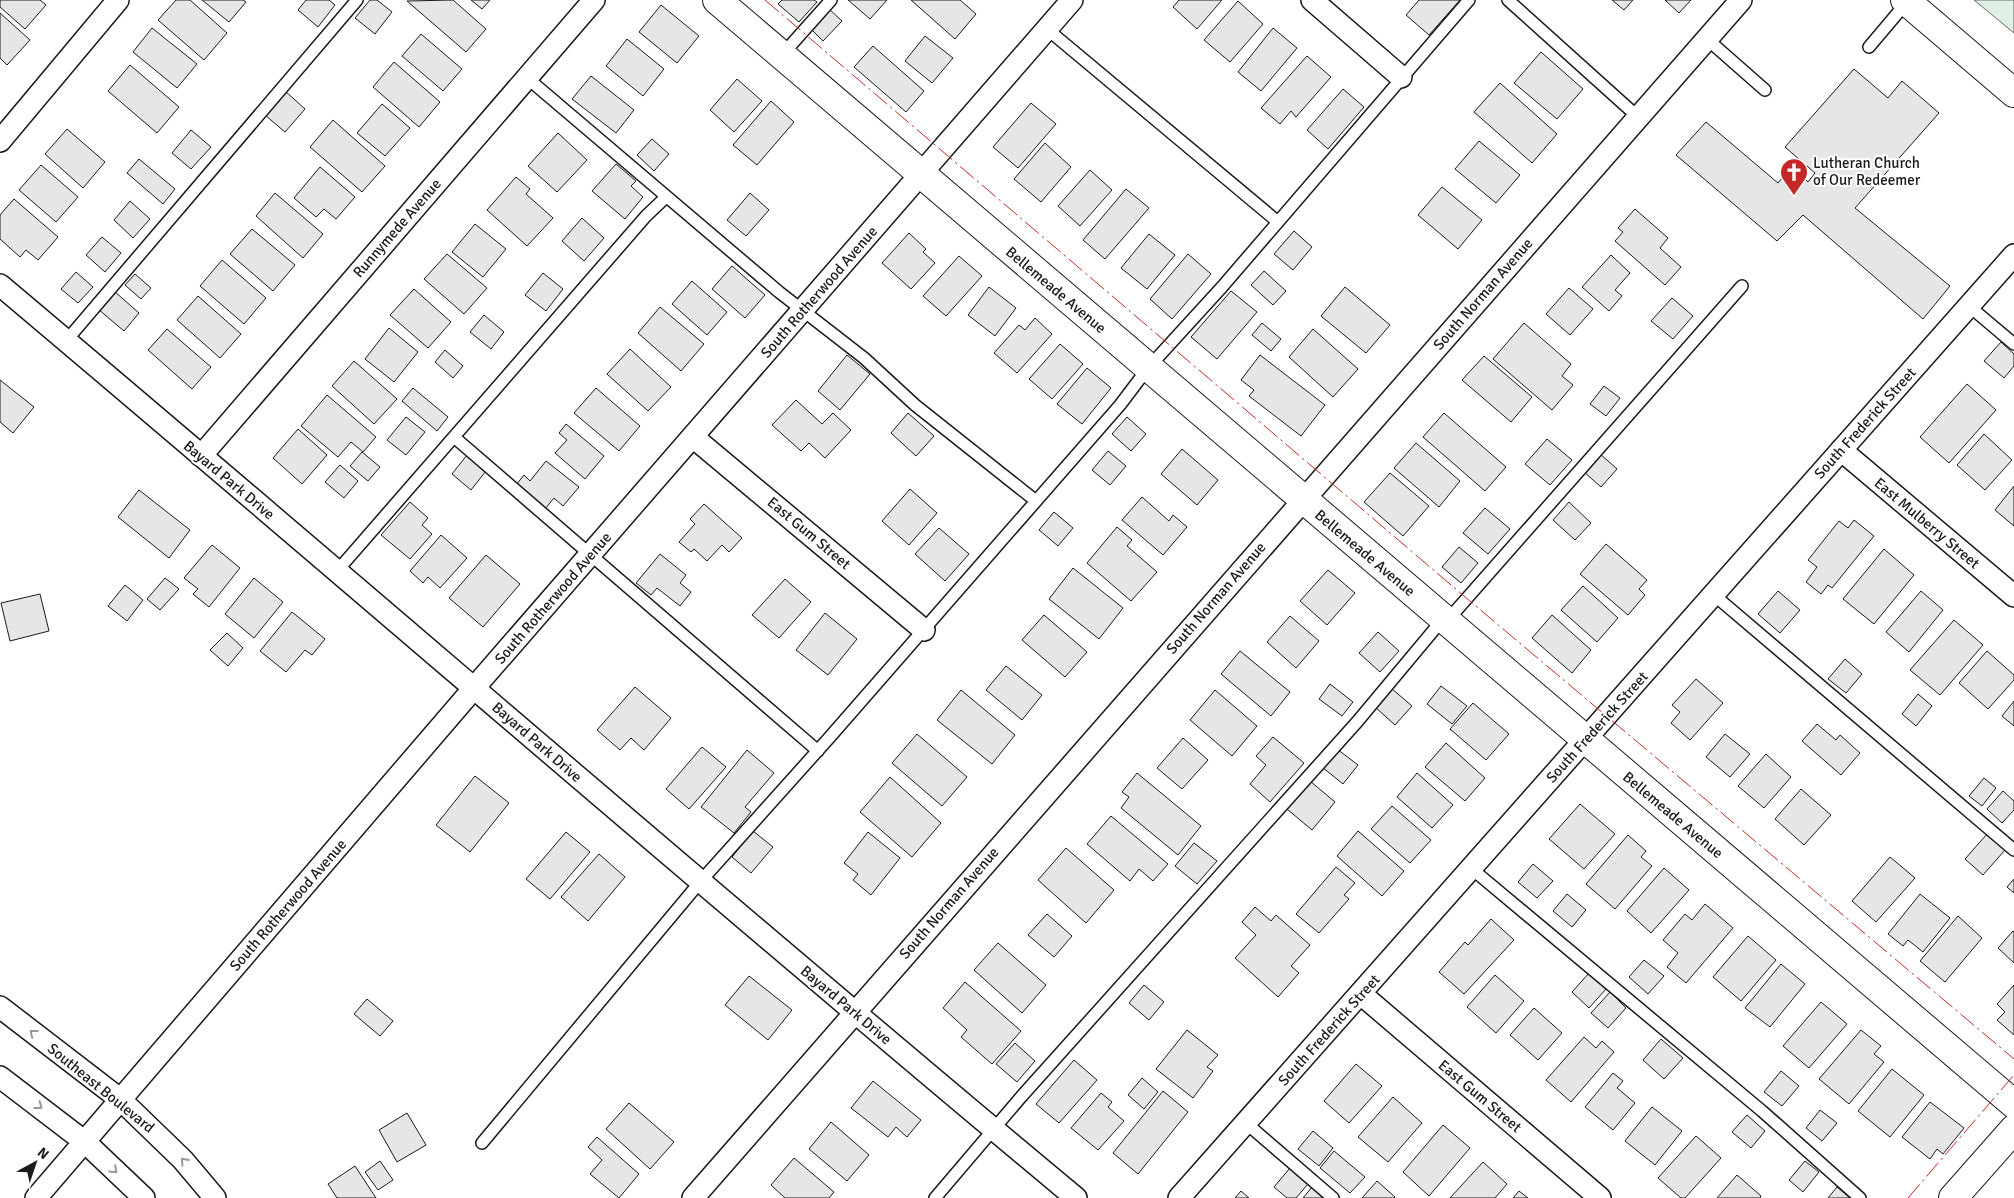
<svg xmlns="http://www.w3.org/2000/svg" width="2014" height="1198" viewBox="0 0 2014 1198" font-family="Signika,sans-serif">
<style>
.green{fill:#e0efe3;stroke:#6a6a6a}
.building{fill:#e6e6e6;stroke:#1a1a1a}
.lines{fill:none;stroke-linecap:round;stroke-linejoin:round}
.lane-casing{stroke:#1a1a1a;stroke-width:14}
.street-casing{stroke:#1a1a1a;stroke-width:24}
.secondary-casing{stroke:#1a1a1a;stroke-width:30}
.lane{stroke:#fff;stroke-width:11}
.street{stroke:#fff;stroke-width:21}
.secondary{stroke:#fff;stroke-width:28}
.power{stroke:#c62828;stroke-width:1;stroke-dasharray:18 4 2.5 4;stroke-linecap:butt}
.oneway{stroke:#989898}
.labels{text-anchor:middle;stroke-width:4;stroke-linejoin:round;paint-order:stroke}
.poi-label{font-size:15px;fill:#1a1a1a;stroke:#fff;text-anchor:start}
.street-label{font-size:15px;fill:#1a1a1a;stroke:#fff}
</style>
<rect width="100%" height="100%" fill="#fff"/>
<path class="green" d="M1974,0H2014V33Z"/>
<path class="building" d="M0,0H40L46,5L25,29L0,7Z
M176,0H190L227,33L204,60L158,20Z
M202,0H243L246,2L229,22Z
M306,0H329L335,5L318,27L298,10Z
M370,0H377L392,12L375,34L355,18Z
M453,0L486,29L466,52L407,1Z
M471,0H490L482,9Z
M782,0H814L817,2L799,22L778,4Z
M848,0H887L870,19Z
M911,0H960L976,14L955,39Z
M1179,0H1222L1197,29L1173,7Z
M1419,0H1460L1429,35L1406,15Z
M1612,0H1633L1624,10Z
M1665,0H1691L1679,13Z
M1238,1L1263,24L1230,62L1204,40Z
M661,5L699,36L677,63L639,32Z
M829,9L842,21L823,41L811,29Z
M0,13L30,40L7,65L0,58Z
M152,28L197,64L177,88L133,52Z
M1273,28L1297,48L1261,91L1238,72Z
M421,34L462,69L443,91L402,56Z
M925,36L953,58L932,83L905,61Z
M627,39L664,69L643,96L606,66Z
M873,46L924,91L906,112L854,67Z
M1541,52L1583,89L1557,119L1514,83Z
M1307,56L1331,77L1296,117L1291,111L1280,124L1261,108Z
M394,62L440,102L419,127L373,87Z
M130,65L179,107L157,133L108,91Z
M1854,69L1888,98L1902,81L1939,113L1855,208L1950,286L1923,319L1803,215L1777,241L1676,155L1706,122L1778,183L1792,166L1808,182L1815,173L1785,147Z
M591,76L634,110L616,133L572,99Z
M737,79L762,101L734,132L710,110Z
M1500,83L1557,134L1532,163L1474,112Z
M1343,89L1364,107L1328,149L1307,130Z
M285,91L305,109L285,132L265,115Z
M771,101L794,122L757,165L733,145Z
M1031,103L1056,124L1018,168L993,147Z
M382,104L410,128L385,156L357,133Z
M333,120L385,166L362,192L310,147Z
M67,129L105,162L83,188L45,154Z
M191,130L211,147L191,169L172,153Z
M558,133L587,160L557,192L528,166Z
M652,139L669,154L654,171L637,155Z
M1479,141L1520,175L1496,203L1455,169Z
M1045,143L1071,167L1041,202L1014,179Z
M139,159L175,189L163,204L127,173Z
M616,164L636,181L631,186L643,197L625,219L592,191Z
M41,165L78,197L56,222L19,190Z
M320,167L355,197L336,219L324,209L316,217L294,198Z
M1090,170L1112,190L1080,226L1058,206Z
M516,177L530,189L526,194L553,218L527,246L487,210Z
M1442,187L1482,220L1458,249L1418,215Z
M1126,189L1149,208L1105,259L1083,240Z
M275,193L323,234L303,258L256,216Z
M750,193L769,210L746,236L727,220Z
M14,199L58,237L38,260L26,250L20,257L0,239V215Z
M130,201L150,219L133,238L114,220Z
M1635,209L1668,238L1660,248L1681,267L1665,285L1615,241L1623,232L1618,228Z
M582,218L604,238L584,261L562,241Z
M475,224L506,249L483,277L452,252Z
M252,229L295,265L273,291L230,254Z
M1294,231L1312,247L1293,270L1274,254Z
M909,233L926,249L923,252L935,263L911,289L882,263Z
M1149,234L1175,255L1147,289L1121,268Z
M102,237L121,253L105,272L86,255Z
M447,254L487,288L464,314L424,279Z
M1188,254L1211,274L1172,319L1150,299Z
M1611,255L1630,273L1615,290L1622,296L1609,311L1582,287Z
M959,256L982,276L946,316L923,296Z
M222,260L266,298L244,324L200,286Z
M732,266L765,295L745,318L712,289Z
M1264,271L1286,291L1273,305L1251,285Z
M76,272L93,287L78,303L61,289Z
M543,273L563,289L546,311L525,295Z
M135,274L151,288L141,299L125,285Z
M692,281L727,312L707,335L672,304Z
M989,287L1016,308L995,336L968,315Z
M1345,287L1390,325L1366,353L1321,316Z
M1569,288L1593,309L1570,335L1546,314Z
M414,289L451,322L428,348L390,315Z
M114,291L139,313L124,331L98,309Z
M1231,291L1257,312L1217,359L1191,337Z
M198,296L241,334L220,358L177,320Z
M1672,298L1693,316L1673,339L1651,321Z
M660,307L704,344L681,371L638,333Z
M484,315L504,332L491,349L470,332Z
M1035,318L1052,334L1017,373L994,353L1019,325L1025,330Z
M1262,323L1281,339L1271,351L1252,335Z
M1524,323L1571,364L1562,376L1573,385L1552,410L1493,359Z
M389,328L418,352L394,382L365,359Z
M167,329L211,367L192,389L148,350Z
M1313,329L1358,369L1333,397L1289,357Z
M2001,342L2014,354V366L2004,378L1984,361Z
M1060,344L1083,364L1052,399L1029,379Z
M630,349L671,387L648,411L607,374Z
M445,350L463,366L453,378L435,362Z
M847,355L870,374L840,410L818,391Z
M1260,355L1325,405L1301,436L1249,396L1254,390L1241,380Z
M1484,356L1532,397L1511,422L1462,380Z
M354,361L397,399L374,424L332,386Z
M1087,368L1111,388L1082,424L1057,404Z
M0,380L34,407L13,433L0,422Z
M1967,384L1996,410L1949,463L1920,437Z
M1604,386L1620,398L1606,416L1590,404Z
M413,388L448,417L437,431L402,401Z
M596,388L640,426L619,451L574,413Z
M327,395L376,437L363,452L351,442L338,457L301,426Z
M796,400L822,424L833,413L851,430L825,458L809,443L801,451L772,425Z
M908,413L934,436L916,456L891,433Z
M1444,413L1506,467L1485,491L1423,437Z
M406,417L425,432L406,455L387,440Z
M1127,417L1146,434L1131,451L1112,434Z
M566,424L604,456L585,479L555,453L567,440L559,433Z
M298,429L327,455L302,484L273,458Z
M1984,434L2012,460L1985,490L1957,465Z
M1547,439L1572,460L1550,485L1525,464Z
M1416,443L1460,481L1439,507L1394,468Z
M1182,449L1218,480L1197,505L1161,474Z
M1108,451L1126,466L1110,485L1092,470Z
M362,452L380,467L368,481L350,466Z
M1599,453L1617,469L1601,487L1583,471Z
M467,455L486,471L471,490L452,474Z
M546,461L579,487L563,506L554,498L545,509L516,485L524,475L530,481Z
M340,465L358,481L344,498L325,482Z
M1390,473L1429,506L1403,536L1364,502Z
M2014,486V526L1995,510Z
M910,489L937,513L909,545L882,521Z
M139,490L190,530L169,558L118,517Z
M1142,497L1169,521L1173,515L1187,527L1163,555L1122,520Z
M410,502L428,518L422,525L432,534L410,559L381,535Z
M1569,502L1591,523L1575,540L1553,520Z
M704,504L742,538L729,552L722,545L707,561L694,549L691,552L679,542L695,524L690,519Z
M1485,508L1510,529L1488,554L1463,533Z
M1054,512L1073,528L1058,546L1039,530Z
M1854,520L1874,536L1832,588L1828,585L1821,594L1806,582L1817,567L1808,560L1839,521L1848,528Z
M1117,527L1132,540L1127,546L1157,572L1131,601L1087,563Z
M939,528L969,554L945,581L915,554Z
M441,535L467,558L440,588L428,577L423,583L410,571Z
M1606,544L1647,580L1639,589L1645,595L1628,615L1580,574Z
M212,545L240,568L209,607L193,594L198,589L184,578Z
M1459,547L1478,563L1461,583L1442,567Z
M1884,549L1914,575L1874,624L1843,599Z
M660,554L686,575L680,583L691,592L680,606L657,588L651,595L636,583Z
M486,555L520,584L483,627L449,598Z
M1073,568L1123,608L1099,639L1049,599Z
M1328,570L1355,593L1327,625L1300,601Z
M165,578L179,589L160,610L147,599Z
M254,578L283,602L254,638L225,614Z
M785,579L811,602L779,638L752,615Z
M125,585L143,600L127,621L108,606Z
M1583,586L1618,618L1597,642L1561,610Z
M1778,591L1800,610L1780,633L1758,614Z
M1921,591L1943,610L1909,652L1886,632Z
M40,594L49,631L10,641L1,603Z
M292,612L325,639L312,655L305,650L286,672L260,651Z
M825,613L857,639L828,675L796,650Z
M1044,615L1087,652L1065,677L1022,640Z
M1552,615L1591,650L1572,673L1532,638Z
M1290,616L1319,641L1296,668L1267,642Z
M1954,620L1983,645L1940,695L1910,670Z
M1378,632L1399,651L1380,672L1359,653Z
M227,633L243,648L228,666L210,650Z
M1240,651L1290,692L1271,716L1221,674Z
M1987,651L2014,675V680L1988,709L1959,683Z
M1845,659L1862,674L1846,693L1828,679Z
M1006,666L1042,695L1022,720L986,690Z
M1696,679L1723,703L1690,740L1671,723L1680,712L1672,705Z
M1330,684L1353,702L1342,716L1319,699Z
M1441,686L1467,706L1452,724L1427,704Z
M635,687L671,718L644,750L631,738L620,750L597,730Z
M1391,688L1412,706L1395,725L1374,706Z
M961,690L1015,735L992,764L937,720Z
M1215,690L1257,726L1232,756L1190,720Z
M1918,694L1932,706L1916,726L1902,714Z
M2014,701V726L2002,716Z
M1473,703L1509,734L1486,760L1450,729Z
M1817,724L1836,740L1840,735L1860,753L1841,775L1802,741Z
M917,734L967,777L942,806L892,763Z
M1725,734L1750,754L1730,777L1706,757Z
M1273,737L1304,763L1270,802L1250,784L1266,765L1256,756Z
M1183,738L1208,760L1182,789L1157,768Z
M1446,743L1485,778L1465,801L1425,767Z
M702,747L726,767L689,809L666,789Z
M1337,749L1358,765L1343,784L1322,767Z
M747,750L774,773L745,807L751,812L734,833L701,807Z
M1766,754L1791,777L1764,808L1738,786Z
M1137,773L1201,826L1178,855L1121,808L1129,797L1122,792Z
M1417,773L1453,805L1432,828L1397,797Z
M475,776L509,803L470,852L436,825Z
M890,777L941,823L912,857L860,812Z
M1984,778L1996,788L1982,806L1969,796Z
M1310,781L1335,802L1312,830L1287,809Z
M1801,789L1831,815L1804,845L1775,819Z
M2003,791L2014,801V810L2002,823L1987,809Z
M1580,804L1615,834L1584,869L1549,839Z
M1392,806L1431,840L1410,863L1371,829Z
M1111,816L1168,864L1153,881L1139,869L1130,881L1087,844Z
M753,831L773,847L751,873L732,857Z
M1358,831L1404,871L1382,896L1337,856Z
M566,832L590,852L550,899L526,879Z
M868,832L900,858L871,895L853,880L858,874L844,863Z
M1987,834L2005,850L1983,875L1965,859Z
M1628,835L1646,851L1641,857L1652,866L1615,909L1586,884Z
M1194,843L1217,861L1197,884L1175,866Z
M1066,848L1114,890L1086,923L1038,880Z
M599,854L625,877L588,921L561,897Z
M1890,857L1915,878L1876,922L1852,901Z
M1533,864L1553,881L1537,898L1518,882Z
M1336,867L1355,883L1344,895L1349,899L1319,933L1296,914Z
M1664,868L1689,890L1651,933L1627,911Z
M2014,879V893L2007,887Z
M1567,894L1586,910L1572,927L1553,911Z
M1920,894L1950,918L1923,952L1908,940L1903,946L1888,934Z
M1705,904L1733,928L1686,983L1667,967L1678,953L1663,940L1685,914L1692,920Z
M1255,907L1271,921L1276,915L1310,945L1291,966L1299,973L1278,997L1235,958L1256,935L1242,922Z
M1047,914L1072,936L1054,957L1028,935Z
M1958,916L1982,938L1945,982L1920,961Z
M1491,919L1514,940L1464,994L1439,972L1465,942L1468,945Z
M2013,931L2014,932V963L1998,948Z
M1748,936L1776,960L1741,1001L1713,977Z
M998,943L1046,985L1022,1013L974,970Z
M1644,960L1664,976L1648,994L1629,977Z
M1781,964L1805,984L1770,1027L1745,1008Z
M1589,973L1606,989L1589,1008L1572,992Z
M1495,975L1524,1001L1496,1033L1467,1007Z
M749,976L792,1010L768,1040L725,1005Z
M965,982L1021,1031L992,1064L961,1037L967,1030L943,1008Z
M1144,985L1164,1002L1149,1020L1129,1003Z
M2014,985V1035L1997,1020L2005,1012L1997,1004Z
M1610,992L1626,1008L1608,1028L1591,1013Z
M367,999L393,1021L380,1036L354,1014Z
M1821,1002L1847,1024L1809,1068L1783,1046Z
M1534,1008L1562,1033L1538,1060L1510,1035Z
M1187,1030L1218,1055L1207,1067L1213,1071L1193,1098L1156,1069Z
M1861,1030L1881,1046L1874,1054L1884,1062L1849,1104L1819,1079Z
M1584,1037L1596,1048L1602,1041L1614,1052L1571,1102L1546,1080Z
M1661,1039L1683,1058L1664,1079L1643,1060Z
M1015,1043L1035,1061L1017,1082L996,1064Z
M1074,1060L1097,1080L1059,1123L1036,1104Z
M1356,1064L1382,1086L1349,1123L1324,1101Z
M1892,1069L1924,1095L1890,1137L1858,1111Z
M1781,1071L1799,1086L1782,1106L1764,1092Z
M1613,1073L1623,1081L1617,1088L1635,1103L1613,1130L1585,1107Z
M1142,1078L1158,1092L1144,1109L1128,1095Z
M873,1081L921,1120L907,1137L896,1127L888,1137L851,1108Z
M1163,1091L1188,1112L1138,1174L1113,1153Z
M1101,1093L1112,1102L1108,1107L1124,1121L1098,1150L1071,1128Z
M1393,1097L1422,1123L1388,1162L1358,1137Z
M1930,1102L1964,1128L1943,1154L1937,1149L1930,1159L1902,1137Z
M629,1103L674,1142L650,1169L606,1129Z
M1652,1107L1682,1131L1655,1165L1625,1141Z
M1820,1110L1837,1123L1822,1141L1806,1128Z
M407,1113L426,1145L397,1162L379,1130Z
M1747,1115L1765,1131L1751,1148L1732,1132Z
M831,1122L869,1155L847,1181L809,1149Z
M1443,1125L1470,1148L1429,1196L1403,1172Z
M1313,1131L1333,1148L1319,1166L1298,1149Z
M1696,1136L1721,1158L1685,1198H1681L1658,1178Z
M597,1137L639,1174L619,1198L590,1174L602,1160L588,1147Z
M1334,1151L1365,1177L1350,1193L1320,1168Z
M794,1158L834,1192L829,1198H785L771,1185Z
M380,1161L393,1180L378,1190L365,1172Z
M1805,1161L1819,1172L1803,1192L1789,1180Z
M1483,1162L1507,1184L1495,1198H1450Z
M355,1166L376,1198H337L328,1184Z
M1290,1168L1308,1184L1296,1198H1287L1274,1187Z
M1737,1175L1761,1196L1760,1198H1717Z
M1377,1181L1395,1197L1394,1198H1362Z
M1312,1187L1325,1198H1303Z
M1837,1187L1850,1198H1828Z
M1241,1191L1249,1198H1235Z
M1519,1191L1528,1198H1513Z"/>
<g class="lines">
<g class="lane-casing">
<path id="lane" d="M1508,0L1638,117
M1047,29L1278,222
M1707,39L1765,90
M1869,47L1907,2
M782,55L831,0
M526,77L779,292L864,358L915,405L1036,501
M1969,306L2014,344
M66,341L357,0
M454,437L818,751
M338,570L646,216L666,197
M1714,595L2014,850
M1472,869L1762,1111L1860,1198
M1246,1123L1333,1198
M482,1143L700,882L829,738L1120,405L1148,368L1222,287L1469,0
M935,1198L1021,1097L1357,722L1438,625L1446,622L1742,286"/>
</g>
<g class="street-casing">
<path id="street" d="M1312,0L1401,77
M0,141L118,0
M0,285C360,588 714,897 1076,1198
M693,437L924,630
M1841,450L2014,596
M201,456L594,0
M1361,994L1600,1198
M0,1007L121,1100L183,1160L215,1198
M0,1077L85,1142L144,1198
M36,1198L474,688L1072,0
M693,1198L1741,0
M1179,1198L2014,255"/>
</g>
<g class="secondary-casing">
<path id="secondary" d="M717,0L2014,1104
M1905,0L2014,93
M1953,1198L2014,1129"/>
</g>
<use href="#lane" class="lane"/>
<use href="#street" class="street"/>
<use href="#secondary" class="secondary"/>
<path class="power" d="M765,0L1471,602L2014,1059
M1908,1198L2014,1075"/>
</g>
<defs><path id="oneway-chevron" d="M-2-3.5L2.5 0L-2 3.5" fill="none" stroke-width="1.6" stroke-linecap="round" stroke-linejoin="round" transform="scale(1.25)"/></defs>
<g class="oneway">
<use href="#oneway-chevron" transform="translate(33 1033) rotate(-142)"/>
<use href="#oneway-chevron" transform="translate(39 1106) rotate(37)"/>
<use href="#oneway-chevron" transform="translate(184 1161) rotate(-132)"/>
<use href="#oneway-chevron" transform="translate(114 1170) rotate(44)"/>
</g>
<defs>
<g id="church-pin" transform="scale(1.4375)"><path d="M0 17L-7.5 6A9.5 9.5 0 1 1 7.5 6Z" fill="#c62828" stroke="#fff"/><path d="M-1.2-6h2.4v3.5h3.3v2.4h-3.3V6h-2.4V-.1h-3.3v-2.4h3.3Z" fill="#fff"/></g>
</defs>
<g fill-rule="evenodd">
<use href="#church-pin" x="1794" y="172"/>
</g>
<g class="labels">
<g class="poi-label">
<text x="1813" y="168">Lutheran Church<tspan x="1813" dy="17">of Our Redeemer</tspan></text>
</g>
<g class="street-label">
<text transform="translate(397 228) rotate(-49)" y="5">Runnymede Avenue</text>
<text transform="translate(1056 290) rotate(40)" y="5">Bellemeade Avenue</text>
<text transform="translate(819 292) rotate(-49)" y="5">South Rotherwood Avenue</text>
<text transform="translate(1483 294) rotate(-49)" y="5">South Norman Avenue</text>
<text transform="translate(1865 423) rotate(-48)" y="5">South Frederick Street</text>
<text transform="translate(229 480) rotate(40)" y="5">Bayard Park Drive</text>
<text transform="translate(1927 523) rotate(40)" y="5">East Mulberry Street</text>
<text transform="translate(809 533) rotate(40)" y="5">East Gum Street</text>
<text transform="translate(1365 553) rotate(40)" y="5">Bellemeade Avenue</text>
<text transform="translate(553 598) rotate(-49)" y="5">South Rotherwood Avenue</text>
<text transform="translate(1216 598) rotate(-49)" y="5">South Norman Avenue</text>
<text transform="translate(1597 727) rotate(-48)" y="5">South Frederick Street</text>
<text transform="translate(537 742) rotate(41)" y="5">Bayard Park Drive</text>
<text transform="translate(1673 815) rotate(40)" y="5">Bellemeade Avenue</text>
<text transform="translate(949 903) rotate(-49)" y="5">South Norman Avenue</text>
<text transform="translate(288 905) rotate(-49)" y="5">South Rotherwood Avenue</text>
<text transform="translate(846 1005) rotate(40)" y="5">Bayard Park Drive</text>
<text transform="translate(1329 1030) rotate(-48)" y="5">South Frederick Street</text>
<text transform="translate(101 1088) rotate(39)" y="5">Southeast Boulevard</text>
<text transform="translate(1480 1096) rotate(40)" y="5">East Gum Street</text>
</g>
</g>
<g transform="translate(35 1163) rotate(40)" stroke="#ffffff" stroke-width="4" paint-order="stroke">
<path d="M0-4L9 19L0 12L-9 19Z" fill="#1a1a1a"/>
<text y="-8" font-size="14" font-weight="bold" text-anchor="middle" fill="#1a1a1a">N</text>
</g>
</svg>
